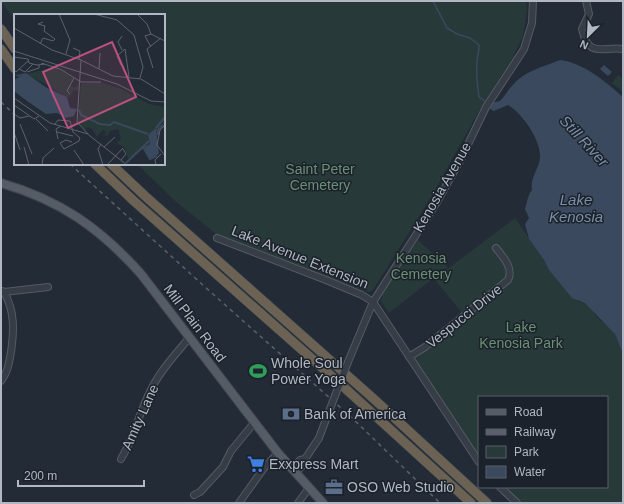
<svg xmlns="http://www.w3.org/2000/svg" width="624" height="504" viewBox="0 0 624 504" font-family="Helvetica,sans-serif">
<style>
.green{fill:#283939}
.water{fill:#3a495d}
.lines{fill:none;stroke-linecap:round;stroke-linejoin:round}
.stream{stroke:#3a495d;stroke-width:1.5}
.minor-casing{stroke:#545b64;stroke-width:8}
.major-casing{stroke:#404650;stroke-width:10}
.highway-casing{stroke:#414851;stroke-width:10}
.minor{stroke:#363d46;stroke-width:6}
.major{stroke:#545c66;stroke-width:8}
.highway{stroke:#6b6254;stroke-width:9}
.rail{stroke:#59616d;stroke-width:1.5;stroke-dasharray:4 4;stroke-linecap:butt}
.minor-bridge-casing{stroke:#545b64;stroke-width:8;stroke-linecap:butt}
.minor-bridge{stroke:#363d46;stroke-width:6}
.labels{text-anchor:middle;stroke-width:3;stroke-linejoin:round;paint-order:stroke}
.park-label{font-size:14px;fill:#6b9173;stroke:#1c222b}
.street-label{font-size:14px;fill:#b1b8c3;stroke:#1c222b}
.poi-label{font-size:14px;fill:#b1b8c3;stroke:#1c222b;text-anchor:start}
.water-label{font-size:15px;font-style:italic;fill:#7c8fa8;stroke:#1c222b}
.inset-river{fill:none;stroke:#3a495d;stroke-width:2}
.inset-road{fill:none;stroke:#5c636e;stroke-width:1}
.view{fill:#bc507f;fill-opacity:0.15;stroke:#bc507f;stroke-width:2}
.inset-edge{fill:none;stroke:#b1b8c3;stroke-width:2}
</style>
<rect width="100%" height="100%" fill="#232b36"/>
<path class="green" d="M1,1H526L527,10L523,36L512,59L484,102L430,199L373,290L369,292L228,238H221L175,201L137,164H164V15H15V21Z
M618,75L623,79V92L612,83Z
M515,218L544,260L549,270L579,302L585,303L591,308L596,316L608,327L615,334L623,354V503H523L502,487H607V397H479V464L413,362L463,314L434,279Z
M418,240L448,267L389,313L381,301L383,294Z"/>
<path class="water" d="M560,60C584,63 606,82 623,97V354L615,334L608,327L585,303L572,298L549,270L544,260L529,239L525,224L529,218L525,209C527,203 528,194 532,190C530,176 539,170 540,157C541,140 522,113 508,105L494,111L490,109L491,103L500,101C505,96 507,91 512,86C524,71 543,67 560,60Z
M604,65L612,72L608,76L600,69Z"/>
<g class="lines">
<path class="stream" d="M433,1L447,28L457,34L470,38L479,45C479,51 478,55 477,61C476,73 477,85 479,97L486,102"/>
<g class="minor-casing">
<path id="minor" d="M586,1L589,14L582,29C588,59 604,46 623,49
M217,238L326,280L362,295L373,302L479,462
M2,291L4,292L48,287
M409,357L425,347L508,280C514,268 503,257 496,248
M348,362L373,302L437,202L461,159L486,107L524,49L532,23L533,1
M1,381C8,372 9,363 11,352C14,331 15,311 4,292
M121,459C133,439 138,417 148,396C157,374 174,356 189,338
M305,459L300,460L294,466V471C299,471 304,465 305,459L319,438L328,414
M500,487L517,503
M194,495L200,492L223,467L231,451L254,423
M239,503L264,468L278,453
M298,503L309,488"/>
</g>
<g class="major-casing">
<path id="major" d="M1,183C60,200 100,228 141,274L278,453L323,503"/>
</g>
<g class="highway-casing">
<path id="highway" d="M1,29L15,49
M1,49L15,69
M95,164L135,202L336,380L471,503
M111,164L145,196L375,400L487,503"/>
</g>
<use href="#minor" class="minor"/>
<use href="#major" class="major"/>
<use href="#highway" class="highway"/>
<path class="rail" d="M1,102L15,115
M70,164L205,287L350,416L440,503"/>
<g class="minor-bridge-casing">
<path id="minor-bridge" d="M328,414L348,362"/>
</g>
<use href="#minor-bridge" class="minor-bridge"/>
</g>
<defs>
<g id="stadium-bare" transform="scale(1.38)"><path d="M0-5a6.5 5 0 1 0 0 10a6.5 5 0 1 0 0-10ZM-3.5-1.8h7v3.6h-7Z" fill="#2e9e5b" stroke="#1c222b" stroke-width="2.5" paint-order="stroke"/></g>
<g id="bank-bare" transform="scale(1.38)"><path d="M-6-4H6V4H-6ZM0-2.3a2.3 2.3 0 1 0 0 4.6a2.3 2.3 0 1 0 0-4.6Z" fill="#5c6f8a" stroke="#1c222b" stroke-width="2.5" paint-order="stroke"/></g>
<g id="supermarket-bare" transform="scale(1.38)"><path d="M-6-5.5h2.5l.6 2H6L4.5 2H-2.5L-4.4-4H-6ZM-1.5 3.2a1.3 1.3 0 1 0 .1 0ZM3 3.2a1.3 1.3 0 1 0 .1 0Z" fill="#3f7fe0" stroke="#1c222b" stroke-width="2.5" paint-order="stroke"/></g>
<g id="office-bare" transform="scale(1.38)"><path d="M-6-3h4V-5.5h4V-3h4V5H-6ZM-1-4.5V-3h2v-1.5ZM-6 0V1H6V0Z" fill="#5c6f8a" stroke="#1c222b" stroke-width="2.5" paint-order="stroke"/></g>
</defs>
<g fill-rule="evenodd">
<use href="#stadium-bare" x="258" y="371"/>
<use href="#bank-bare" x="291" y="414"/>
<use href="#supermarket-bare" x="256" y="464"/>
<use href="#office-bare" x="334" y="487"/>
</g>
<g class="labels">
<g class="park-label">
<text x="320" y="174">Saint Peter<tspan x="320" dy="16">Cemetery</tspan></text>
<text x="421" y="263">Kenosia<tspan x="421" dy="16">Cemetery</tspan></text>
<text x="521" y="332">Lake<tspan x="521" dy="16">Kenosia Park</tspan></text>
</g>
<g class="street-label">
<text transform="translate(442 187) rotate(-60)" y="5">Kenosia Avenue</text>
<text transform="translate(300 257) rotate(22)" y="5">Lake Avenue Extension</text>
<text transform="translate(464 316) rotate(-39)" y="5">Vespucci Drive</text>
<text transform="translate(195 323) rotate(53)" y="5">Mill Plain Road</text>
<text transform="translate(140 417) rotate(-66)" y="5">Amity Lane</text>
</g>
<g class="poi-label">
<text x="271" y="368">Whole Soul<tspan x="271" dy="16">Power Yoga</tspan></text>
<text x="304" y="419">Bank of America</text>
<text x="269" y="469">Exxpress Mart</text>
<text x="347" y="492">OSO Web Studio</text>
</g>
<g class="water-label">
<text transform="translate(584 141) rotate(47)" y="5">Still River</text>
<text x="576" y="205">Lake<tspan x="576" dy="17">Kenosia</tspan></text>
</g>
</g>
<g transform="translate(14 14)">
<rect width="151" height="151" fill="#232b36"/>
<path d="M40,53L59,64L56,71L61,74L64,68L65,77L60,76L55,84L13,60ZM86,68L107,75L135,90L151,93V110L144,116L143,124L115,146L110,133L103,129L107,125L104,115L96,117L94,121L90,122L93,118L89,116L81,124L82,121L78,115L74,113L71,116L64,108L67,70Z" fill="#283939"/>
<path d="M0,59L3,61L12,59L33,74L53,83L56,94L63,95L60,102L52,104L43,99L32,100L13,87L0,77V66L9,61L4,63ZM142,114L145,140L136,144L130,133L136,130L134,121Z" fill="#3a495d"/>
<path class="inset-river" d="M65,96L67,101L86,110L96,111L100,108L134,120M142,114L151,103M144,121V116L149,111M129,133L136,145L143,142M112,149L135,127"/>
<path class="inset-road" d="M45,0L56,26L52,40M80,0L103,6L120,21L129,53L126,64M124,1L133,10L137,20M0,14L38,36L67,46L99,62L127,65L151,80M137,20L131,22L137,33M137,20L151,27M108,22L104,28L108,36M26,30L29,24L39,27L41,25L30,17L31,12L24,10L29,8M59,34L66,37L65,45M133,35L139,54M133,35L147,24M0,37L103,70L137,87L151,88M0,43L14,45M14,45L15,49L23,51L31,50M67,46L63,108L76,122L113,151M27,49L46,55L67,68M107,51L103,42L111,35L115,63M5,55L11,58L19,50M85,55L86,39M0,56L2,58L14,47M13,58L25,54V51M67,68H87M56,80L53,77L60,64M0,84L36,109L74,120M0,91L20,105L25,102M0,100L6,104L15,102M22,105L34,117M6,110L18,140M41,110L44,106L56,107L59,118L66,124L65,127M151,111L146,116L143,131L151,142M0,118L6,136M43,118L59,122M44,125L42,115L47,112M58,128L52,126L46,129L50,135L65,127M87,130L84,135L89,151M10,133L15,151M90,133L101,123M60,136L70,151M107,146L112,140L109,135M28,151L29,144L40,134M93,151L109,134M142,151L141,146L147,140"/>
<path class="view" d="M98,28L122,83L54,114L29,58Z"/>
<rect width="151" height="151" class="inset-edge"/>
</g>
<rect width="624" height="504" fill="none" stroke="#b1b8c3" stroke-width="4"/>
<rect x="478" y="396" width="130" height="92" fill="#1c222b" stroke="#585e68"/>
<rect x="486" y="409" width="20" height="6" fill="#545c66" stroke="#585e68"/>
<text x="514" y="416" font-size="12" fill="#b1b8c3">Road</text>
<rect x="486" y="429" width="20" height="6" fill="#59616d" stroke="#585e68"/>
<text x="514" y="436" font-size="12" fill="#b1b8c3">Railway</text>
<rect x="486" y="446" width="20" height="12" fill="#283939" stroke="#585e68"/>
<text x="514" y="456" font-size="12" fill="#b1b8c3">Park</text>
<rect x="486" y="466" width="20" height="12" fill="#3a495d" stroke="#585e68"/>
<text x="514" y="476" font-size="12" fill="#b1b8c3">Water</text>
<g transform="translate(588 36) rotate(204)" stroke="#1c222b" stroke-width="3" paint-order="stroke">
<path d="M0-3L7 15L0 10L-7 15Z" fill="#b1b8c3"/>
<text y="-6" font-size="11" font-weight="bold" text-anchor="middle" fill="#b1b8c3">N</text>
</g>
<path d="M18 480v6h126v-6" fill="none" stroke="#b1b8c3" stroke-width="2"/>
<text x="24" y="480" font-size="12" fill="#b1b8c3" stroke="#1c222b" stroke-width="3" paint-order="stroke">200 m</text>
</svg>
